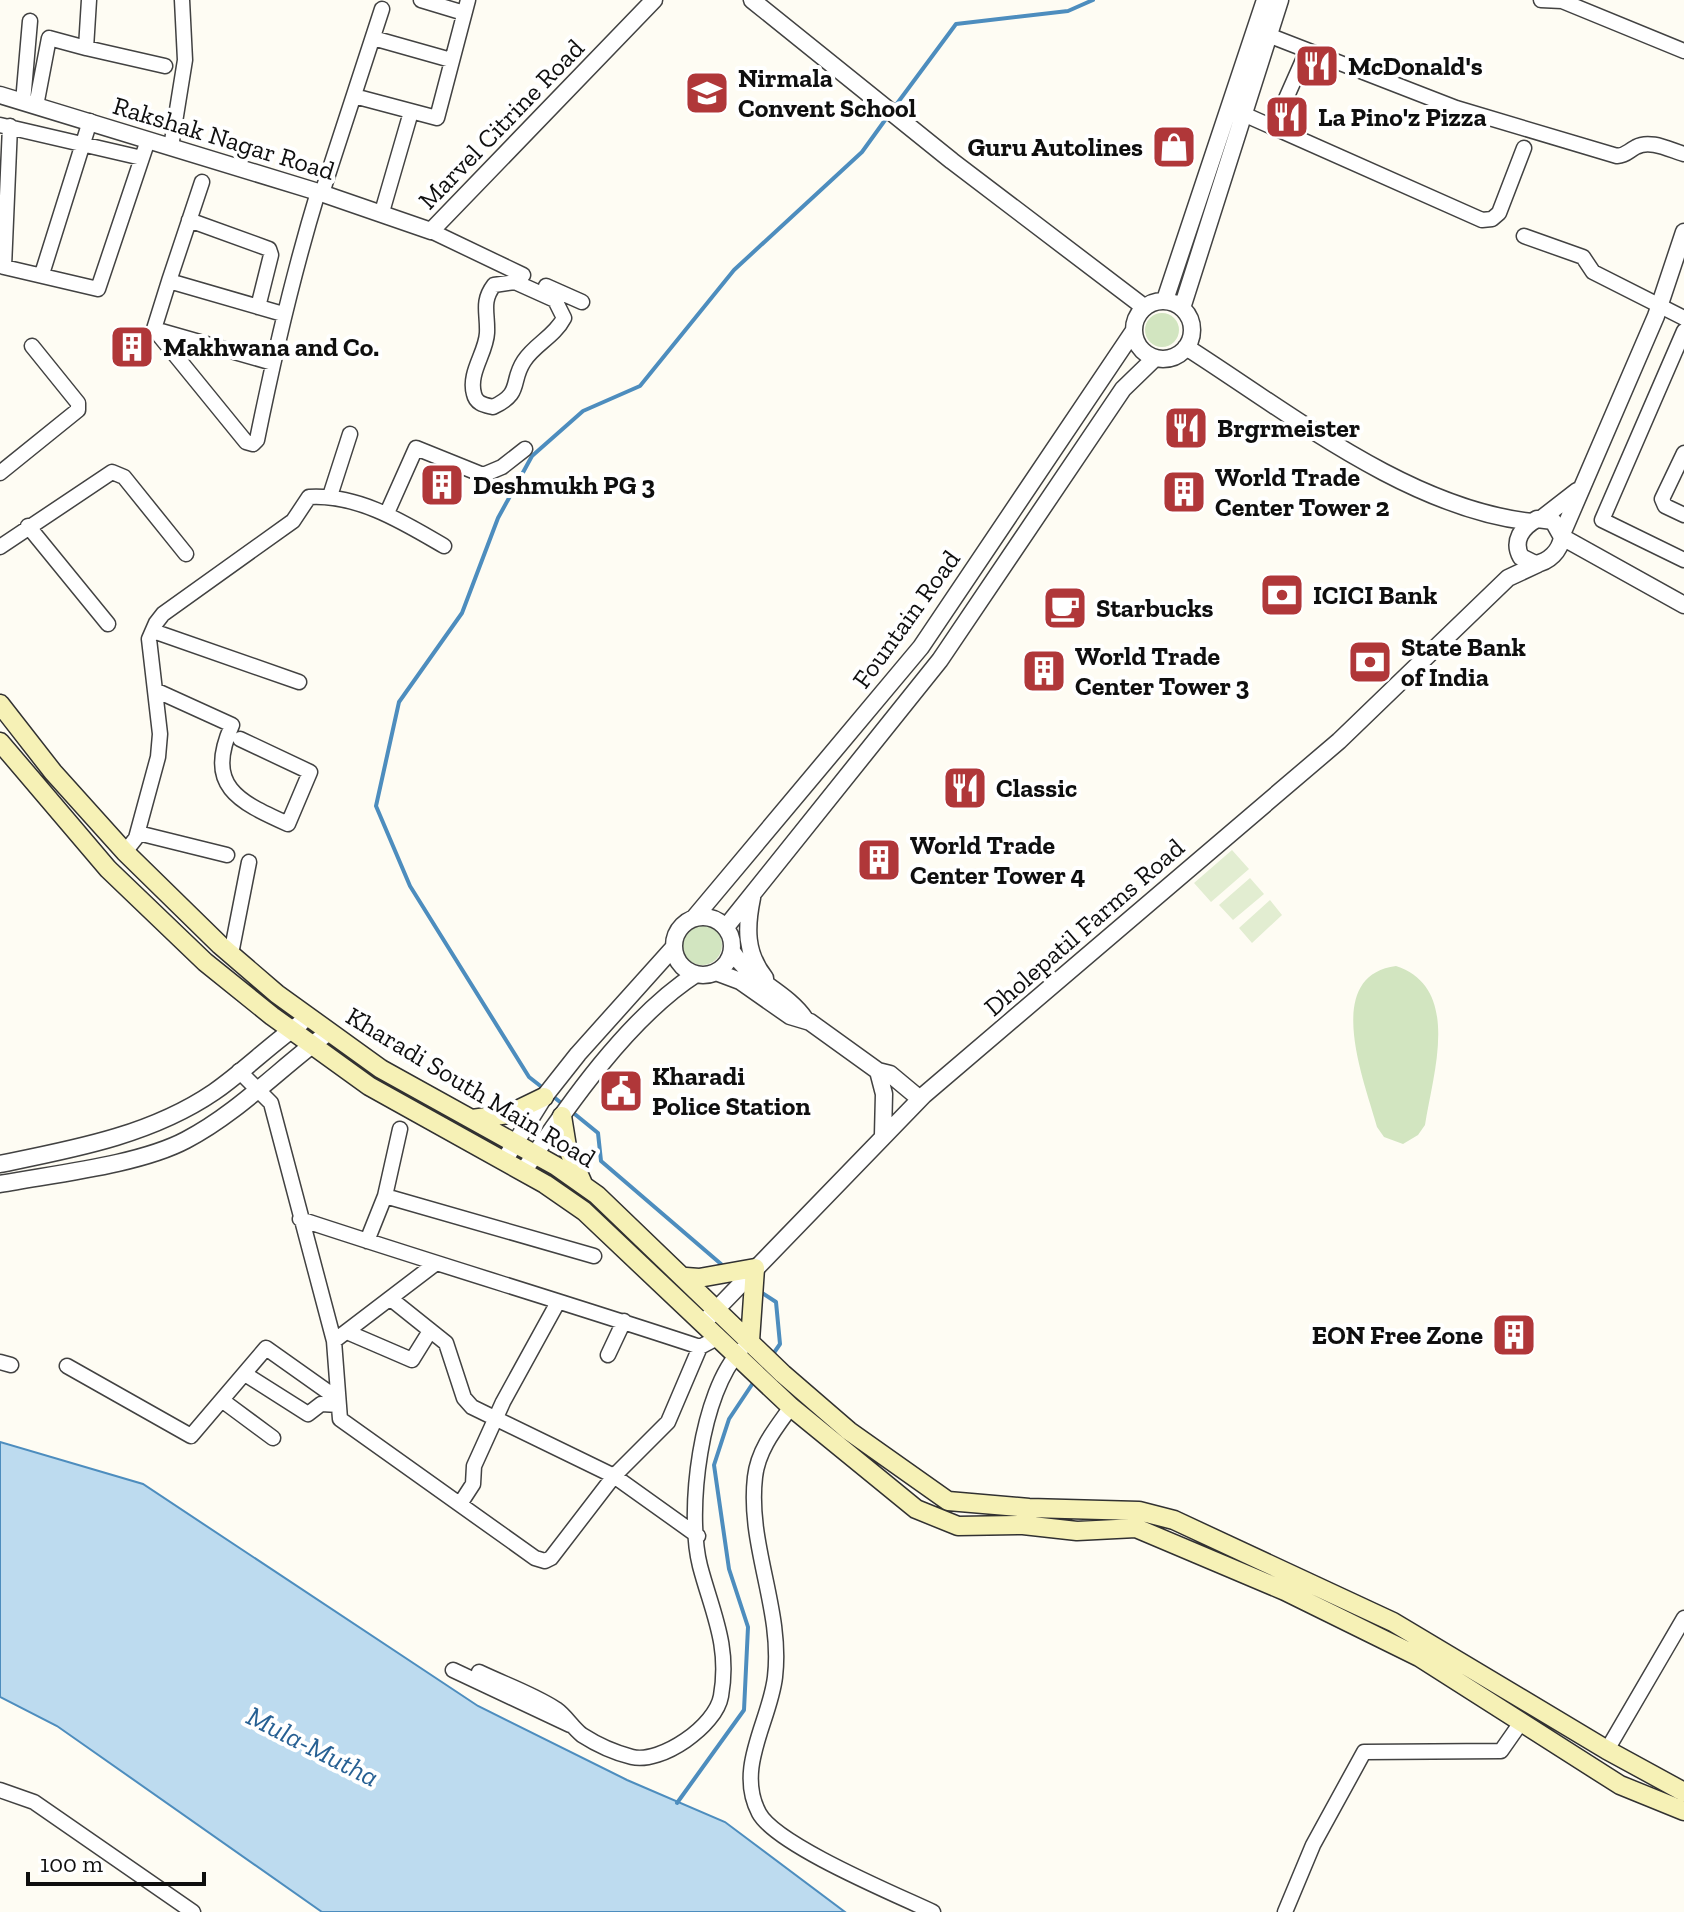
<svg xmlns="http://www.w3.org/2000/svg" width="1684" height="1912" viewBox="0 0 1684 1912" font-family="'Zilla Slab',serif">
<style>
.green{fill:#d2e5c0}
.pitch{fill:#e2edd1}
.water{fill:#bddbef;stroke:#4d8dbe;stroke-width:2}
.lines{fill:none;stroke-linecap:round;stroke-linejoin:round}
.stream{stroke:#4d8dbe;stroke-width:4}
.minor-casing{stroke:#424242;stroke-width:17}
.tertiary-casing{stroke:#424242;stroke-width:19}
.secondary-casing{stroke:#313131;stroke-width:21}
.minor{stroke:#fff;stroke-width:14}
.tertiary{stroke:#fff;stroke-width:16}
.secondary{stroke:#f6f1b6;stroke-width:18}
.labels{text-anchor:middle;stroke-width:8;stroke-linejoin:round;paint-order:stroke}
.poi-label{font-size:26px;font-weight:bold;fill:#0f0f0f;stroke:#fff;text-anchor:start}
.street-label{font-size:26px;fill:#0f0f0f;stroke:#fff}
.water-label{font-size:28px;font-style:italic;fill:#276093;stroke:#fff}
</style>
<rect width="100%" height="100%" fill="#fefcf3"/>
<path class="green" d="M1145 330a17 17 0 1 1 34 0a17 17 0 1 1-34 0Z
M682 945a20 20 0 1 1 40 0a20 20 0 1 1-40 0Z
M1396,966C1462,988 1433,1073 1425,1125L1418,1135L1403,1144L1384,1137L1377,1127C1365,1082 1321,976 1396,966Z"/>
<path class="pitch" d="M1232,850L1249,869L1211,902L1194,883Z
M1250,878L1264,894L1233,920L1219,905Z
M1270,900L1282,915L1252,943L1239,928Z"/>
<path class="water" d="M0,1442L143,1484L478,1706L627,1780L725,1822L845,1912H322L57,1726L0,1697Z"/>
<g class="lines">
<path class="stream" d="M893,109L956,24L1068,11L1093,0
M543,1088L529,1077L410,886L376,806L399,702L462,613L498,518L532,456L583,411L640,386L734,270L862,152L888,116
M550,1094L565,1106
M571,1111L598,1133L601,1161L721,1264
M759,1291L776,1302L780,1344L771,1357
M677,1803L744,1710L748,1627L729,1569L714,1465L729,1419L755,1380"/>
<g class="minor-casing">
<path id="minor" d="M421,0L464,13
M1541,0L1562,1L1684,51
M1268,35L1456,108L1617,156C1627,155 1628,151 1636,147C1650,139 1670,150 1684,154
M373,38L451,60
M86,48L165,66
M354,96L437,118L468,0
M23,102L30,21
M36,106L49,38L86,48L89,0
M1241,113L1482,220L1492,219L1499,213L1524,148
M0,125L142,158
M10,126L4,267L98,289L148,140
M1273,128L1307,51
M171,147L185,60L182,0
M202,182L169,281L283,314
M322,193L382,9
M382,212L411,112
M189,220L269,249L271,255L258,307
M431,231L523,275
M1524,236L1583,257L1593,272L1684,318
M42,274L90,121
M515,282L494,285C481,302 488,313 487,333C486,353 468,373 474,394C476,404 485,405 493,407C523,393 510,382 524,361C535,344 554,337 564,318L555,300L515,282L517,273
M546,286L582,302
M154,329L169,281
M1684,331L1602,520L1684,560
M273,363L154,329L246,442L253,444L257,440C274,356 293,274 318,192
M1684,453L1662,499L1665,506L1684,515
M0,473L78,410V403L32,346
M330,496L350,434
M387,513L416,448L483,475L502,467L525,449
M28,526L108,624
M0,547L112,472L124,477L186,554
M153,631L299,682
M155,690L232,725C205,786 237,801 288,824L310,772L240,739
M138,833L227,855
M125,852L136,838L158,757L160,734L149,639L156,623L163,614L293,521L309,497C358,494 403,522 444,546
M231,954L249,862
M239,1071L271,1103L334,1341L340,1419L535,1558L545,1561L551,1558L614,1476L668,1422L700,1347
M385,1196L594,1256
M300,1219C433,1263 567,1303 700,1347L717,1338
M367,1241L385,1196L400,1129
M391,1299L446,1343L464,1398L472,1407L614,1476L698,1536
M347,1332L412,1360L430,1331
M334,1341L435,1264
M608,1355L624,1321
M0,1362L11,1365
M67,1366L191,1436L266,1348L338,1399
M245,1374L308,1414L321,1404L339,1405
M223,1401L273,1438
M791,1407C775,1429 758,1450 755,1477C747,1545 783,1609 775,1677C770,1721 735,1768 759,1813C776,1845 897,1895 933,1912
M460,1504L473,1484L474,1466L503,1402L558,1302
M453,1670L570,1725
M479,1672C504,1684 533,1694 556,1709C566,1716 572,1727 582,1735C596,1744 616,1753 632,1757C661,1764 716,1726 721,1696C730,1645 712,1612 700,1566C686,1511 701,1391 741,1350
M1607,1750L1684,1618
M0,1790L34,1802L193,1912
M1285,1912L1313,1845L1364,1752L1501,1751L1522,1721"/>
</g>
<g class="tertiary-casing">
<path id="tertiary" d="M752,0L952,161L1144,307
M0,95L318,192L431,231L654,0
M1165,300L1265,0
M1134 330a29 29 0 1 1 58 0a29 29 0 1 1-58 0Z
M1182,308L1280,0
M1186,347C1288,412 1409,509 1532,522
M1537,519L1553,521L1562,537C1560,551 1549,562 1535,564L1521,557C1512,541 1522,527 1537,519Z
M1541,519L1577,491
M1562,534L1656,316L1684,232
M1562,537L1684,605
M752,898C746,927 745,953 765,978
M674 946a29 29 0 1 1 58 0a29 29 0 1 1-58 0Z
M694,918L921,647L1133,332
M726,927L940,660L1123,389L1155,358
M732,951C749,980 786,991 805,1019
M716,972L740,981L790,1016L810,1022L878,1071L890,1074L920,1099
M878,1071L884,1094L883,1135
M504,1161L544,1097L578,1054L674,947
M0,1164C74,1149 151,1135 214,1092C244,1071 271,1044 301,1023
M523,1172C567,1106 629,1017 696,974
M0,1184C53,1174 139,1165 186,1140C238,1113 281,1067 329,1032
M709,1317L924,1095L1339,741L1508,578L1538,564"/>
</g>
<g class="secondary-casing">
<path id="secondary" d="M0,704L53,772L125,852L220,945L277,994L381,1069L556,1166L597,1195L783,1374L849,1431L948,1501L1029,1508L1139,1511L1174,1520L1393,1622L1607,1750L1684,1792
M0,742L108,869L205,962L272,1016L369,1086L545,1184L584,1211L791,1407L916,1509L958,1526L1023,1525L1077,1531L1136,1528L1285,1591L1419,1657L1620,1785L1684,1811
M562,1116L567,1147L583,1184
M472,1119L509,1114L544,1097
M686,1277L699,1278L755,1268L750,1341"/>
</g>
<use href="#minor" class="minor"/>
<use href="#tertiary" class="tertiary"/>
<use href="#secondary" class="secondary"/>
</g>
<defs>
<g id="restaurant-square" transform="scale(2.3)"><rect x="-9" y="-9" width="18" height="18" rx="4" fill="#b03739" stroke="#fff"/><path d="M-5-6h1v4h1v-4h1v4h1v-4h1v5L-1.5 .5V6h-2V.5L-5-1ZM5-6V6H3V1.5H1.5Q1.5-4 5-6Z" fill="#fff"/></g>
<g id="school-square" transform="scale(2.3)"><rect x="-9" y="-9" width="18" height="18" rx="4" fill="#b03739" stroke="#fff"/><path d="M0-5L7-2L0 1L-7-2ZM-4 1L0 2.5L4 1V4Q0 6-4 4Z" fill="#fff"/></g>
<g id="shop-square" transform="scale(2.3)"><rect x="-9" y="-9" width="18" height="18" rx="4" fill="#b03739" stroke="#fff"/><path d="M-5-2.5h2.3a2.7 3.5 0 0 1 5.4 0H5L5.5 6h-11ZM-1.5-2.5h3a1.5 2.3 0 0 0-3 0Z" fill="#fff"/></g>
<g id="building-square" transform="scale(2.3)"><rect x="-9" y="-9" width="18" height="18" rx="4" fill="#b03739" stroke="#fff"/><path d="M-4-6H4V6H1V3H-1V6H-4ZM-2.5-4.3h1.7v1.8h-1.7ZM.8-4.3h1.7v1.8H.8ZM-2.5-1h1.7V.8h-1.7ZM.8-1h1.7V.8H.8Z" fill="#fff"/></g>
<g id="bank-square" transform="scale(2.3)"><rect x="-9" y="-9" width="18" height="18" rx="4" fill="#b03739" stroke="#fff"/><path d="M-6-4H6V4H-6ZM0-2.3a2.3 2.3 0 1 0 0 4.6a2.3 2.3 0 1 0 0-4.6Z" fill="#fff"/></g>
<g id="cafe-square" transform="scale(2.3)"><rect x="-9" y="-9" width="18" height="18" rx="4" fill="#b03739" stroke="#fff"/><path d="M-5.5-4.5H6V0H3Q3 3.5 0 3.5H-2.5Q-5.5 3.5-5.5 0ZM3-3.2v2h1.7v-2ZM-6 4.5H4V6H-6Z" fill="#fff"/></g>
<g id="civic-square" transform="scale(2.3)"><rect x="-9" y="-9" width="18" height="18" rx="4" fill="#b03739" stroke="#fff"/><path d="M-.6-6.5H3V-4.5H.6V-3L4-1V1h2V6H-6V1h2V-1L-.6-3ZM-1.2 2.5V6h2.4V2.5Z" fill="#fff"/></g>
</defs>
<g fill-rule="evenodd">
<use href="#restaurant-square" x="1317" y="66"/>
<use href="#school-square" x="707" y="93"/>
<use href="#restaurant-square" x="1287" y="117"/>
<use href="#shop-square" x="1174" y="147"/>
<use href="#building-square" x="132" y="347"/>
<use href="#restaurant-square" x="1186" y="428"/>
<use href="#building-square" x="442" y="485"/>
<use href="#building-square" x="1184" y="492"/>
<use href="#bank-square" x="1282" y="595"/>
<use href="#cafe-square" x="1065" y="608"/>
<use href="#bank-square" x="1370" y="662"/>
<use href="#building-square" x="1044" y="671"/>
<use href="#restaurant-square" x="965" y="788"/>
<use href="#building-square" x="879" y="860"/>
<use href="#civic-square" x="621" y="1091"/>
<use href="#building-square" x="1514" y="1335"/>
</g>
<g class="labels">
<g class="poi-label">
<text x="1348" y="75">McDonald's</text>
<text x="738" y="87">Nirmala<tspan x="738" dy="30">Convent School</tspan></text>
<text x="1318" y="126">La Pino'z Pizza</text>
<text x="1143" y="156" text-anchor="end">Guru Autolines</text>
<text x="163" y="356">Makhwana and Co.</text>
<text x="1217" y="437">Brgrmeister</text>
<text x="1215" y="486">World Trade<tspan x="1215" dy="30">Center Tower 2</tspan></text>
<text x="473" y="494">Deshmukh PG 3</text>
<text x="1313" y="604">ICICI Bank</text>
<text x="1096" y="617">Starbucks</text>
<text x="1401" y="656">State Bank<tspan x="1401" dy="30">of India</tspan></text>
<text x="1075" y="665">World Trade<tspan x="1075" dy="30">Center Tower 3</tspan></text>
<text x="996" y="797">Classic</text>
<text x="910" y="854">World Trade<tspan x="910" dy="30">Center Tower 4</tspan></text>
<text x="652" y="1085">Kharadi<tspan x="652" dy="30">Police Station</tspan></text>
<text x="1483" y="1344" text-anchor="end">EON Free Zone</text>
</g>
<g class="street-label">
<text transform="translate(501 124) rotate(-46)" y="9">Marvel Citrine Road</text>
<text transform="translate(224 138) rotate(17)" y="9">Rakshak Nagar Road</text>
<text transform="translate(906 619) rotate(-54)" y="9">Fountain Road</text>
<text transform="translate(1084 927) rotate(-41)" y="9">Dholepatil Farms Road</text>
<text transform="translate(471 1087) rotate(31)" y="9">Kharadi South Main Road</text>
</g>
<g class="water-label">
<text transform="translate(313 1746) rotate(27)" y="10">Mula-Mutha</text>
</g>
</g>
<path d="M28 1872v12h176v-12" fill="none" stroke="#0f0f0f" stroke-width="4"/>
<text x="40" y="1872" font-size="24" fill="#0f0f0f" stroke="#ffffff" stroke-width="6" paint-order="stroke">100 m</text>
</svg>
